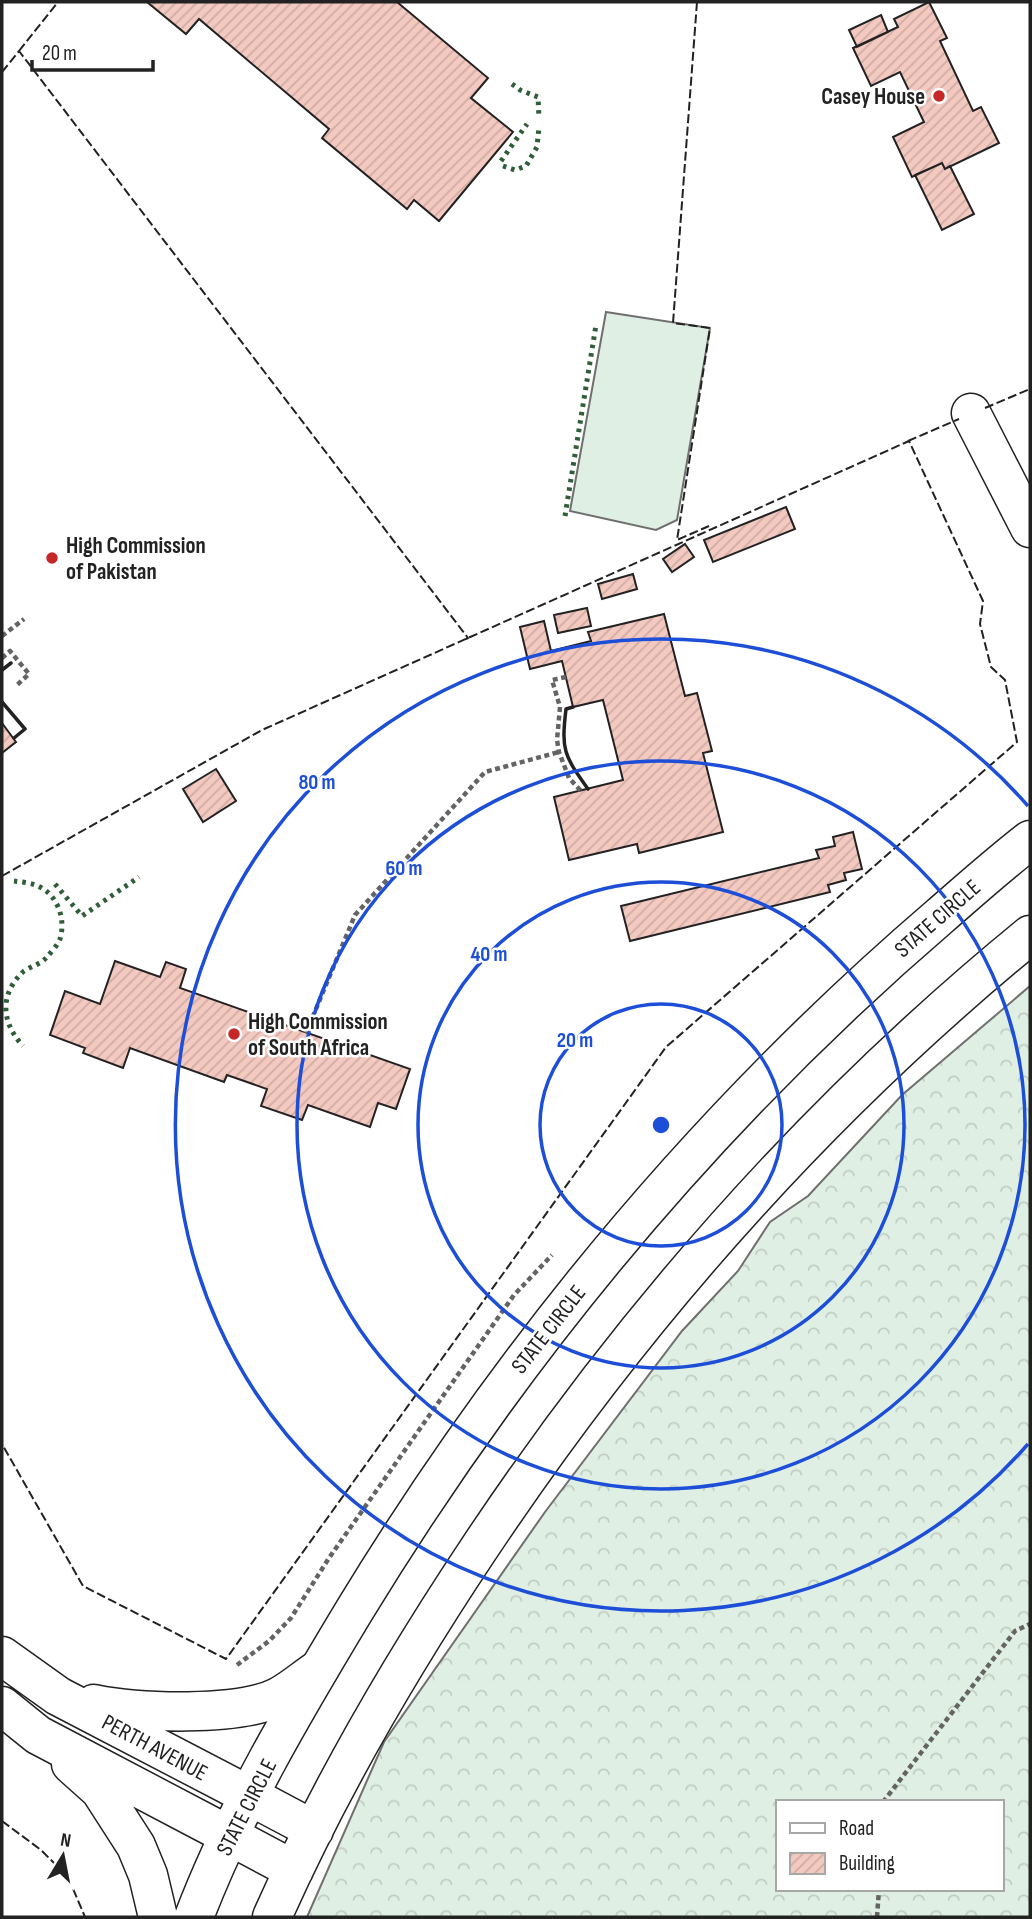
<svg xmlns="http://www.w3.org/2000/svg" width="1032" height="1919" viewBox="0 0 1032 1919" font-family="'Sofia Sans Condensed',sans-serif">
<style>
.forest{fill:url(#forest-crowns);stroke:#6f6f6f;stroke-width:2;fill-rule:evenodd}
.pitch{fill:#e0efe3;stroke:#6f6f6f;stroke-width:2}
.building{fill:url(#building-hatch);stroke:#222;stroke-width:2}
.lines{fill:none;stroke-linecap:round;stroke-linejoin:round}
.minor-casing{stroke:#222;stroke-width:41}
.major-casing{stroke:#222;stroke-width:41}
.path{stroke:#646464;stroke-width:4.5;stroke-dasharray:5 3.5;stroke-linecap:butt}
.minor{stroke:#fff;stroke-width:38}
.major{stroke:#fff;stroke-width:38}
.hedge{stroke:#2f5e38;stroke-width:5;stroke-dasharray:3.5 5;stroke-linecap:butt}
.fence{stroke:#222;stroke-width:2;stroke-dasharray:9 3.5;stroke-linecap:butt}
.wall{stroke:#222;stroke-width:3.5}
.ring{fill:none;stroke:#1d4ed8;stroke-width:3.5}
.poi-dot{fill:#c62828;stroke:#fff;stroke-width:2.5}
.labels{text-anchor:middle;stroke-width:5;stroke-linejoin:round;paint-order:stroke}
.poi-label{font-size:23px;font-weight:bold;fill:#222;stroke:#fff;text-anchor:start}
.street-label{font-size:23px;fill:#222;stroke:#fff}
.centre{fill:#1d4ed8;stroke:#fff;stroke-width:3.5}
.ring-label{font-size:21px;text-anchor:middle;font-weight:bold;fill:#1d4ed8;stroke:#fff;stroke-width:5;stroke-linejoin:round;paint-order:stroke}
</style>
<defs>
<pattern id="forest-crowns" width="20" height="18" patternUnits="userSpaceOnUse" patternTransform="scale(1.75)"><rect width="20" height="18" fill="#e0efe3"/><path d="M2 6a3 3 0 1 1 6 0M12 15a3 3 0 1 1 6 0" fill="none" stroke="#c0cdc2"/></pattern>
<pattern id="building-hatch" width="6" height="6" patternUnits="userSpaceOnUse" patternTransform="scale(1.75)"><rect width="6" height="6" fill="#f3c9c0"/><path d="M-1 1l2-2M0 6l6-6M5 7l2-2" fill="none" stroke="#d0aca5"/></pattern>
</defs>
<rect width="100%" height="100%" fill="#fff"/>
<path class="forest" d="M1030,986V1917H307L384,1742L545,1512L682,1331L738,1271L770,1222L808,1196L902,1095ZM778,1802H1002V1889H778Z"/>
<path class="pitch" d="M606,312L710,328L677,520L656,530L570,511Z"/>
<path class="building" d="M147,2H397L488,78L471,98L513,132L439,221L414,200L407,209L322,138L329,129L199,19L186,34Z
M929,2L947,38L940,41L973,111L981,107L999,143L945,169L942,163L912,177L893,137L924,122L900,72L871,86L853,48L898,27L894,19Z
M881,15L888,32L857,47L849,30Z
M942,163L945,169L950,166L974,214L942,230L915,175Z
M786,507L795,529L713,562L704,540Z
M685,544L694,557L672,572L663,559Z
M633,574L637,589L602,599L598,584Z
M587,608L591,626L558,633L554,615Z
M664,614L685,696L697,693L712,751L703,753L723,832L639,853L637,844L569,860L554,797L623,780L603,700L573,707L562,661L530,669L520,627L544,621L551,651L591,641L588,632Z
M2,723L16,742L2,753Z
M216,769L236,801L203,822L183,789Z
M853,832L862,869L844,873L846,880L828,885L830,892L630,941L621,906L819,858L816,850L835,846L833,837Z
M115,961L160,977L166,962L186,969L180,988L410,1069L396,1109L378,1103L370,1127L308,1105L302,1120L261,1106L267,1089L227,1075L224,1082L130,1048L123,1068L83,1053L85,1048L50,1035L65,991L100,1004Z"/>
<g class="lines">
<g class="minor-casing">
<path id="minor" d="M971,413L1030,528
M2,1656L58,1696L250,1796
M94,1704C138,1713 238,1717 278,1697C292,1690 305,1678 319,1669
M2,1706L38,1735L230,1836
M71,1764L100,1790L136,1846L148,1875L158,1917"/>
</g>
<g class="major-casing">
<path id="major" d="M250,1796L314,1830
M230,1836L294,1870
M194,1917C235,1810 295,1709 354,1611C513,1350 708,1115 940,916C970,890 999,864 1030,840
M272,1917C329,1789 400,1667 478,1550C631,1320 816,1110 1030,935"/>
</g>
<path class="path" d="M2,636L24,619
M2,658L10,651L29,674L17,685
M566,677L552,680L560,707L557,740L559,752L569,778L581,791
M306,1033L355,915L485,772L559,752
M237,1665L269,1641L291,1618L329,1558L514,1295L552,1255
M883,1802L1015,1631L1030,1624
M877,1917L879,1889"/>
<use href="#minor" class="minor"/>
<use href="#major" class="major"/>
<path class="hedge" d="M512,84L520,90L538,97L539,118
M501,161L527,124
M503,166L515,170L526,166L537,147L539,127
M565,516L596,325
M14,881C22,882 33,883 40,887C58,896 66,920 60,939C58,945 51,952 47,957C41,964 32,966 24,971C0,993 0,1021 23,1046
M55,884L82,916L139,877"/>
<path class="fence" d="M697,2L673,323L710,328L677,540L709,526
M19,51L58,2
M2,72L19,51L468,638L466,639
M985,408L1030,389
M908,441L959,419
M2,876L262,730L909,441L983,601L980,624L991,667L1005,680L1017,742L666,1047L226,1659L83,1586L2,1444
M2,1821L41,1850L68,1877L85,1917"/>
<path class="wall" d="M2,670L11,663
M2,702L25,729L14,738
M573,707L566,709C561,751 564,755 588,789"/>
</g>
<g class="ring">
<circle cx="661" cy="1125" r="121"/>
<circle cx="661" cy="1125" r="243"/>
<circle cx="661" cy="1125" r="364"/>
<path d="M1028 1444A486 486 0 1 1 1028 806"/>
</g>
<g class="poi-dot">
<circle cx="939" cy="96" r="7"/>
<circle cx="52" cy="558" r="7"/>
<circle cx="234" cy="1034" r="7"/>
</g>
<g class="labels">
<g class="poi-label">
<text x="925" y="104" text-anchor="end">Casey House</text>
<text x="66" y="553">High Commission<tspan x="66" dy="26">of Pakistan</tspan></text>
<text x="248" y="1029">High Commission<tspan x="248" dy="26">of South Africa</tspan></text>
</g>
<g class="street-label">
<text transform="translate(937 918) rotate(-41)" y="8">STATE CIRCLE</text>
<text transform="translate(548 1329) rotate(-52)" y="8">STATE CIRCLE</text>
<text transform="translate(155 1747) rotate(28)" y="8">PERTH AVENUE</text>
<text transform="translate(246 1807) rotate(-63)" y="8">STATE CIRCLE</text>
</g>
</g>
<circle cx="661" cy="1125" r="10" class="centre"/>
<g class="ring-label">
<text x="317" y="789">80 m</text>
<text x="404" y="875">60 m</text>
<text x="489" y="961">40 m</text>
<text x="575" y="1047">20 m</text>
</g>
<rect width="1032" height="1919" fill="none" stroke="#222222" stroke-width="7"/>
<rect x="776" y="1800" width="228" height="91" fill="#ffffff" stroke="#a7a7a7" stroke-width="2"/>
<rect x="790" y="1823" width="35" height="10" fill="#ffffff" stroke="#a7a7a7" stroke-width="2"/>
<text x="839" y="1835" font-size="21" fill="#222222">Road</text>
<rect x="790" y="1853" width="35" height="21" fill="url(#building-hatch)" stroke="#a7a7a7" stroke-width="2"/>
<text x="839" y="1870" font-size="21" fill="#222222">Building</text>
<g transform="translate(63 1856) rotate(10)" stroke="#ffffff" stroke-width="5" paint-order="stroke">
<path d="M0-5L12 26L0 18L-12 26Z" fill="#222222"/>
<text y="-10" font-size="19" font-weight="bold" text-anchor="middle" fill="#222222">N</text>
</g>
<path d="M32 60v10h121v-10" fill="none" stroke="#222222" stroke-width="3.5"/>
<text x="42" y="60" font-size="21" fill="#222222" stroke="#ffffff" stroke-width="5" paint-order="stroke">20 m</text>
</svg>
